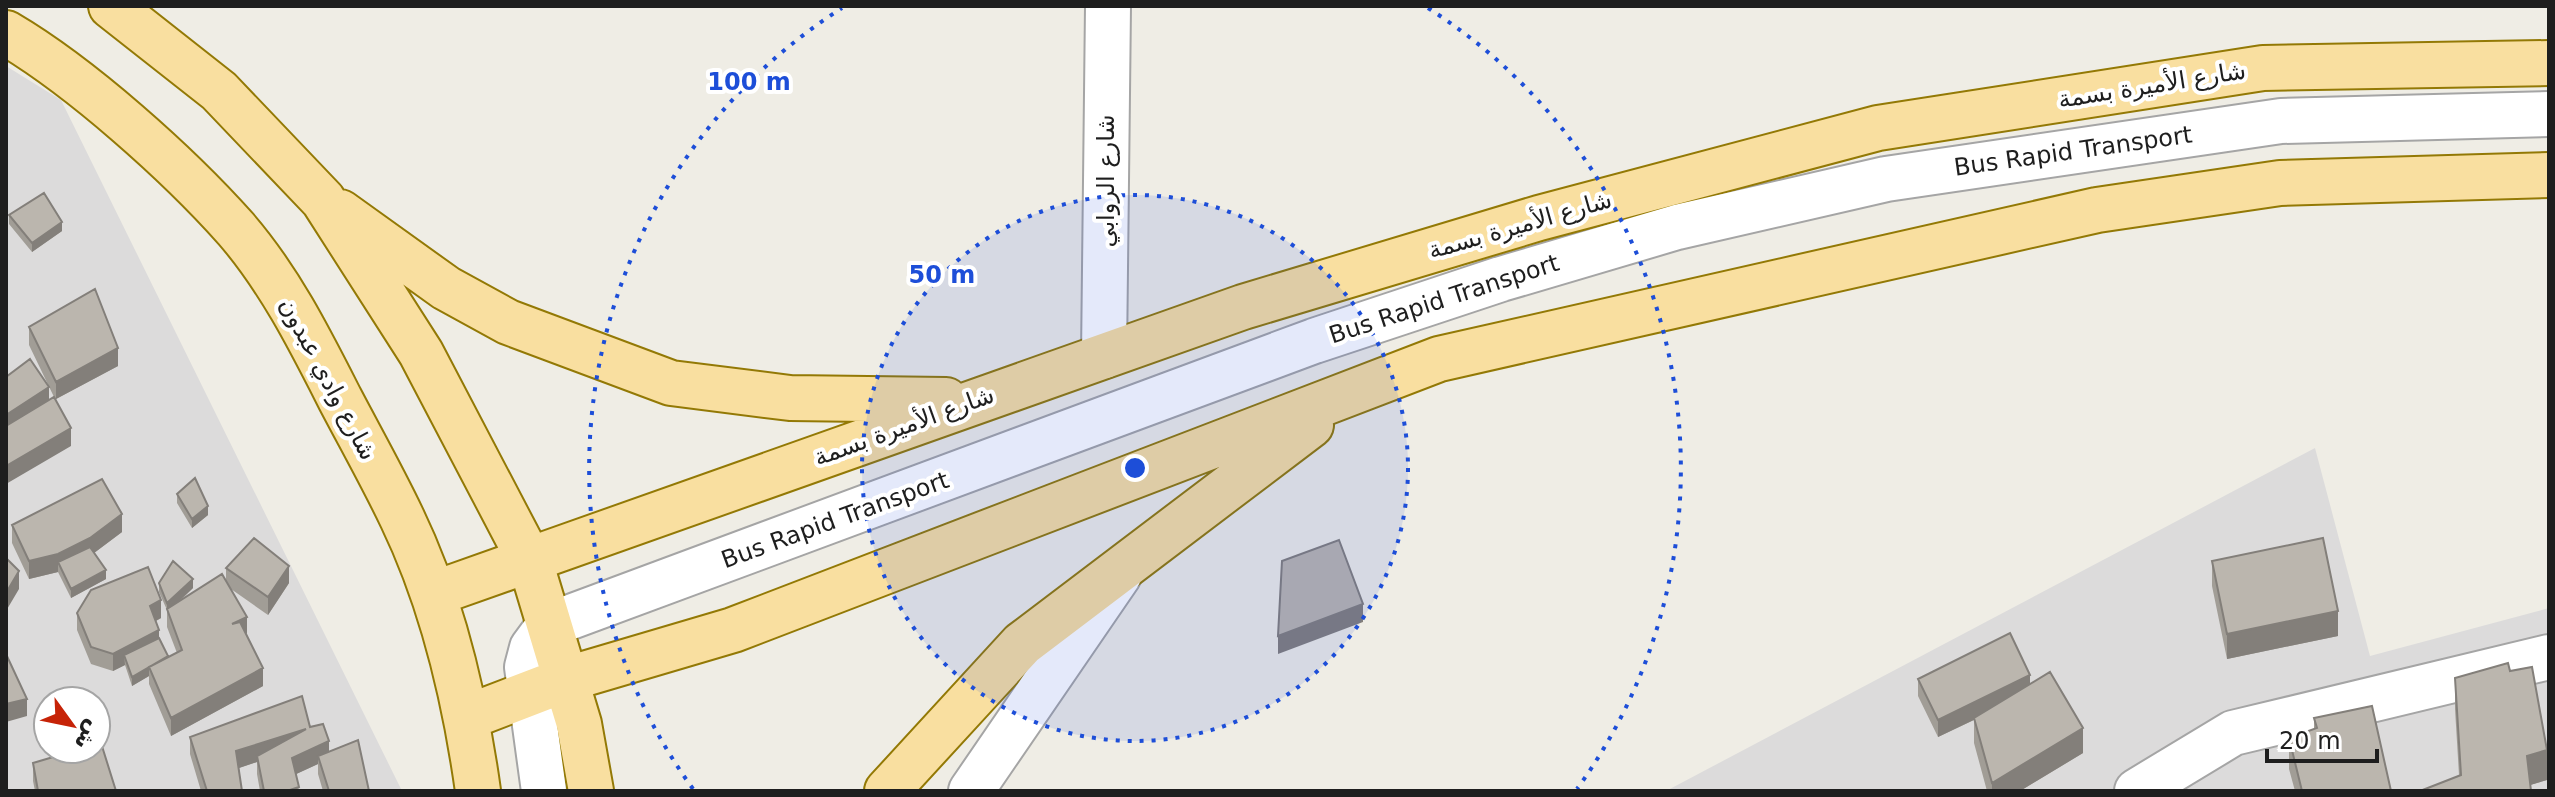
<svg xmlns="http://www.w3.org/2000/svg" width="2555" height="797" viewBox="0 0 2555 797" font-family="'DejaVu Sans',Vazirmatn,sans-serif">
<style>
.residential{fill:#dcdbdb;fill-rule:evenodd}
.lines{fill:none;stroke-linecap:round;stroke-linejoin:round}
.minor-casing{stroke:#a5a5a5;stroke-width:48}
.major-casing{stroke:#937905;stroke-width:48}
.minor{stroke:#fff;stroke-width:44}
.major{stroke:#f9dfa0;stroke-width:44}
.wall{fill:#a19d96}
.shaded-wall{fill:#837f7a}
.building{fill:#bbb6ae;stroke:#837f7a;stroke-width:2}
.ring{fill:none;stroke:#1d4ed8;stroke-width:4;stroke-dasharray:4 8}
.labels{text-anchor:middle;stroke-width:8;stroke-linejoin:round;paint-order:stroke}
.street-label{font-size:24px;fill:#1e1e1e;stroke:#fff}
.centre{fill:#1d4ed8;stroke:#fff;stroke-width:4}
.ring-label{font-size:24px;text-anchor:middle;font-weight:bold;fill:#1d4ed8;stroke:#fff;stroke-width:8;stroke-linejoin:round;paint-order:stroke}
</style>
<rect width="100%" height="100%" fill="#efede5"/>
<path class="residential" d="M6,66L61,100L402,791H6ZM48,701H96V749H48Z
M2315,448L2370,656L2549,608V791H1666Z"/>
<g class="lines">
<g class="minor-casing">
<path id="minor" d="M1104,356L1108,6
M544,791L527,667L532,648L549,625L1314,341L1501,279L1677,227L1886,179L2281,121L2549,114
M971,791L1119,575
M2137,791L2233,733L2549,657"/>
</g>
<g class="major-casing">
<path id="major" d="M111,6L219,91L323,200L421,353L530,561L579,724L591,791
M6,33C81,77 178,164 236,229C280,280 310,340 340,399C361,439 383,478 402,518C443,603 465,698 478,791
M340,212L446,288L508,322L671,383L790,398L946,400
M433,594L1243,307L1539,218L1878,128L2263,68L2549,63
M468,717L567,679L733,630L1439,359L2097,210L2280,183L2549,175
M887,791L1022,644L1311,425"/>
</g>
<use href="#minor" class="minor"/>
<use href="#major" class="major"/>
</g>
<path class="wall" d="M9,215L62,231L32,252L9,224Z
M29,327L118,366L56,399L71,446L49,400L54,397L29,345Z
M177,494L208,515L192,528L177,503Z
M12,525L122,532L94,553L106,579L71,598L58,572L29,579L12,543Z
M2212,561L2338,636L2227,659L2212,586Z
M226,568L289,583L268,615L231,589L263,686L171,736L149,684V676L132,686L125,665L113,671L91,664L77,630V613L161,618L156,621L159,638L168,657L177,653L167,627V610L159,592V583L193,588L180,601L226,581Z
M2455,678L2547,780L2530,785L2459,775L2455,709Z
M1918,679L2030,685L2083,753L2020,791H1987L1974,743V720L1938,737L1918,696Z
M2314,718L2391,791H2295L2289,769V738L2314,730Z
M310,727L329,752L369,791H323L318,774V764L296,774L299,791H260L257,774V762L239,768L242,791H201L190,754V737Z
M33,763L116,791H35L33,781Z"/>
<path class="shaded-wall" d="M62,222V231L32,252V243Z
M118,348V366L56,399V382Z
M49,387V405L6,433V415Z
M71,428V446L6,484V466Z
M208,506V515L192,528V519Z
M122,514V532L90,556L58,562V572L29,579V561Z
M289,566V583L268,615V597Z
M106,570V579L71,598V589Z
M19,571V589L6,611V593Z
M193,579V588L167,612V603Z
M161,600V618L150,624V606Z
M1363,604V622L1278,654V636Z
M2338,611V636L2227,659V634Z
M247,617V634L232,624Z
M159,630V648L124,655L125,665L113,671V654Z
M149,667V676L132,686V677Z
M263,668V686L171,736V718Z
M2030,675V693L1938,737V720Z
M27,699V716L6,722V704Z
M2083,728V753L2020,791H1992V783Z
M306,729L257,756V762L236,769V751Z
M329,741V758L318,756V764L292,776V758Z
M2547,750V780L2527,786V756Z"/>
<path class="building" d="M44,193L62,222L32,243L9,215Z
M95,289L118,348L56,382L29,327Z
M30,359L49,387L6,415V377Z
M54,397L71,428L6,466V426Z
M195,478L208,506L192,519L177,494Z
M102,479L122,514L90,538L58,554L29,561L12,525Z
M254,538L289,566L268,597L226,568Z
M2323,538L2338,611L2227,634L2212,561Z
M1339,540L1363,604L1278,636L1282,561Z
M90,547L106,570L71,589L58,562Z
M6,558L19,571L6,593Z
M173,561L193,579L167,603L159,583Z
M148,567L161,600L150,606L159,630L113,654L91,647L77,613L91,590Z
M222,574L247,617L232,624L240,622L263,668L171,718L149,667L182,650L167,609Z
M2010,633L2030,675L1938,720L1918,679Z
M159,638L168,656L132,677L124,655Z
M6,654L27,699L6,704Z
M2508,663L2510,671L2532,667L2547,750L2527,756L2531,791H2420L2461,775L2455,678Z
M2050,672L2083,728L1992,783L1974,718Z
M302,696L310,727L323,724L329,741L292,758L299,787L287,791H264L257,756L306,729L236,751L242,791H207L190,737Z
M2372,706L2391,791H2302L2289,738L2317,728L2314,718Z
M358,740L369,791H329L318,756Z
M101,743L116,791H38L33,763L80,749H96V744Z"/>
<circle cx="1135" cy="468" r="273" fill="#1d4ed8" fill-opacity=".12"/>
<g class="ring">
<circle cx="1135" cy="468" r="273"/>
<path d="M693 789A546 546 0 0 1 842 8M1428 8A546 546 0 0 1 1577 789"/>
</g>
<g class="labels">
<g class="street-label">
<text transform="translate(2152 85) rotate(-9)" y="8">شارع الأميرة بسمة</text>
<text transform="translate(2073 151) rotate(-8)" y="8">Bus Rapid Transport</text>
<text transform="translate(1106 181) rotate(-90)" y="8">شارع الروابي</text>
<text transform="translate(1520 225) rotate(-16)" y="8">شارع الأميرة بسمة</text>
<text transform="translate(1444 299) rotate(-18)" y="8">Bus Rapid Transport</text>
<text transform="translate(328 379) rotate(62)" y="8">شارع وادي عبدون</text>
<text transform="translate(904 426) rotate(-20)" y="8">شارع الأميرة بسمة</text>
<text transform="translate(835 520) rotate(-20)" y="8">Bus Rapid Transport</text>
</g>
</g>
<circle cx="1135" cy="468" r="12" class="centre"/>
<g class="ring-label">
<text x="749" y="90">100 m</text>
<text x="942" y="283">50 m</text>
</g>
<rect width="2555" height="797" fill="none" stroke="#1e1e1e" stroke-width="16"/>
<g transform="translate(72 725) rotate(123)"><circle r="38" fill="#ffffff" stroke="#a5a5a5" stroke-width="2"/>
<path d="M0-6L14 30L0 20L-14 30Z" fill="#c62307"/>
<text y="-12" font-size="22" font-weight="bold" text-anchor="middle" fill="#1e1e1e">ش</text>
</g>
<path d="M2267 749v12h110v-12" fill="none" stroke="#1e1e1e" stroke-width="4"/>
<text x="2279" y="749" font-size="24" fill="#1e1e1e" stroke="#ffffff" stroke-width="6" paint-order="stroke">20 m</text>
</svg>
